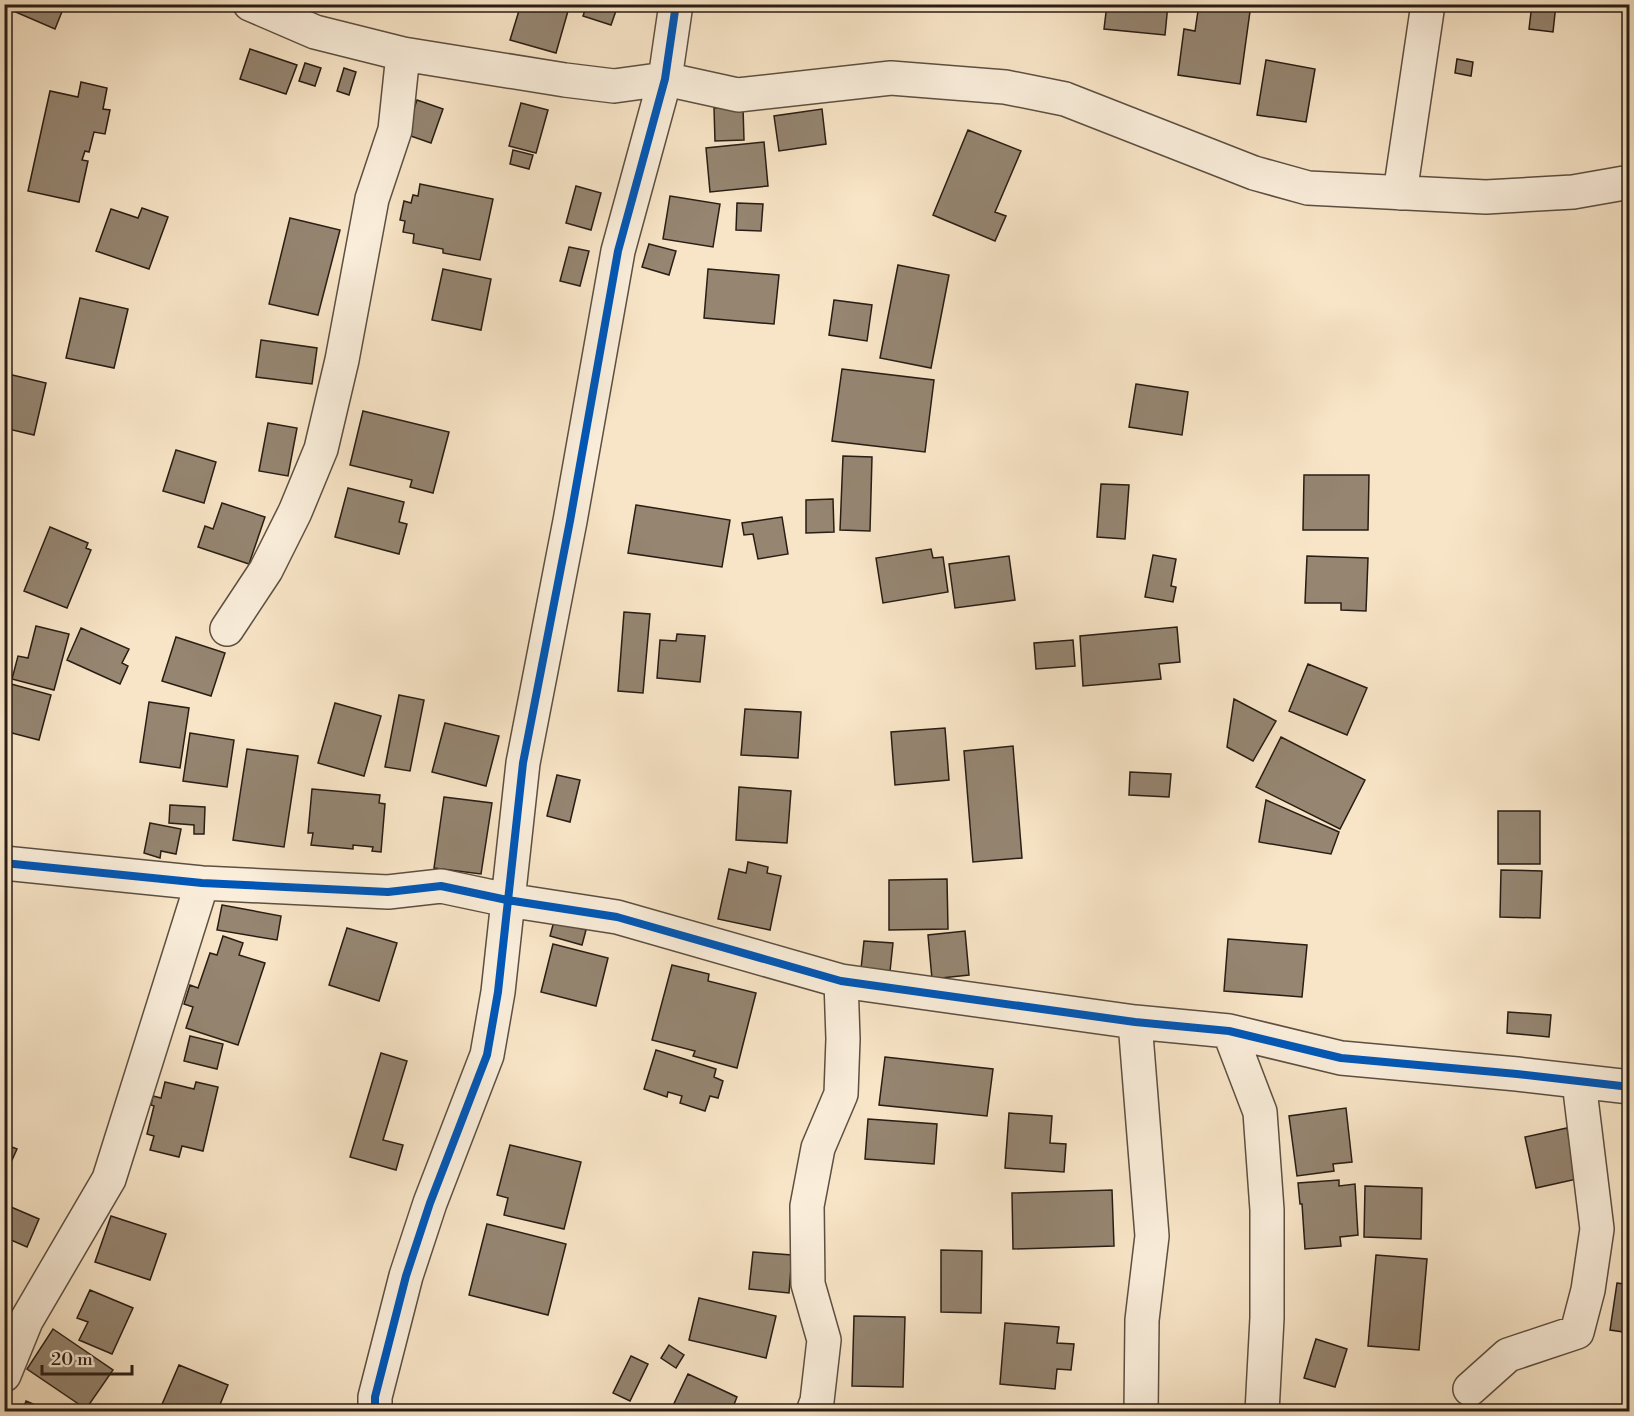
<svg xmlns="http://www.w3.org/2000/svg" width="1634" height="1416" viewBox="0 0 1634 1416" font-family="'Libre Bodoni',serif">
<style>
.building{fill:#958571;stroke:#291d14;stroke-width:1.5}
.lines{fill:none;stroke-linecap:round;stroke-linejoin:round}
.minor-casing{stroke:#5d4f41;stroke-width:36}
.minor{stroke:#faeedb;stroke-width:33}
.cycleway-casing{stroke:#faeedb;stroke-width:11}
.cycleway{stroke:#0057b8;stroke-width:8}
</style>
<rect width="100%" height="100%" fill="#f8e5c7"/>
<filter id="stains"><feTurbulence type="fractalNoise" baseFrequency=".00333" numOctaves="4"/><feColorMatrix values="0 0 0 0 .2 0 0 0 0 .09 0 0 0 0 .02 0 0 0 .5 -.17"/></filter>
<radialGradient id="worn" r=".72"><stop offset=".6" stop-color="#630" stop-opacity="0"/><stop offset="1" stop-color="#630" stop-opacity=".3"/></radialGradient>
<path class="building" d="M4,4H65L55,29L4,7Z
M521,4H570L556,53L510,40Z
M587,4L618,5L611,25L583,16Z
M1107,4H1168L1165,35L1104,29Z
M1199,4H1251L1240,84L1178,75L1184,29L1195,31Z
M1532,4H1556L1553,32L1529,29Z
M250,49L297,65L286,94L240,79Z
M1457,59L1473,62L1471,76L1455,73Z
M1266,60L1315,69L1306,122L1257,115Z
M305,63L321,68L315,86L299,81Z
M344,68L356,72L349,95L337,91Z
M81,82L107,88L103,109L110,110L105,134L94,132L89,152L85,151L82,160L88,161L79,202L28,191L50,91L78,97Z
M417,100L443,109L431,143L405,134Z
M521,103L548,110L536,153L509,146Z
M743,107L744,140L715,141L714,108Z
M822,109L826,144L779,151L774,116Z
M968,130L1021,151L995,212L1006,216L995,241L933,215Z
M764,142L768,186L710,192L706,148Z
M513,150L533,155L529,169L510,164Z
M420,184L493,199L480,260L443,253V249L413,243L414,234L403,232L405,221L400,220L404,201L411,203L413,195L418,196Z
M576,186L601,193L591,230L566,223Z
M670,196L720,204L713,247L663,239Z
M737,203L763,204L761,231L736,230Z
M142,208L168,217L149,269L96,251L111,209L138,218Z
M290,218L340,230L318,315L269,304Z
M649,244L676,251L669,275L642,267Z
M569,247L589,251L580,286L560,281Z
M898,265L949,275L931,368L880,358Z
M443,269L491,279L481,330L432,320Z
M708,269L779,275L774,324L704,318Z
M80,298L128,309L114,368L66,358Z
M834,300L872,305L867,341L829,335Z
M261,340L317,348L312,384L256,377Z
M842,369L934,380L925,452L832,441Z
M4,373L46,383L34,435L4,428Z
M1136,384L1188,392L1182,435L1129,427Z
M363,411L449,432L433,493L410,487L412,480L350,465Z
M268,423L297,428L288,476L259,471Z
M176,450L216,462L204,503L163,491Z
M843,456L872,457L870,531L840,530Z
M1304,475H1369L1368,530H1303Z
M1101,484L1129,485L1125,539L1097,537Z
M348,488L404,502L399,522L407,524L399,554L335,537Z
M833,499L834,532L806,533V500Z
M222,503L265,517L249,564L198,547L205,526L213,529Z
M636,505L730,520L722,567L628,553Z
M782,517L788,554L758,559L753,534L744,535L742,523Z
M50,527L88,543L86,548L91,550L67,608L24,591Z
M931,549L933,558L943,557L948,592L883,603L876,558Z
M1153,555L1176,559L1171,586L1176,587L1173,602L1145,597Z
M1009,556L1015,600L955,608L949,564Z
M1307,556L1368,558L1366,611L1341,610V603H1305Z
M624,612L650,614L643,693L618,691Z
M36,626L69,634L54,690L12,679L18,656L28,658Z
M1177,627L1180,662L1159,664L1161,679L1083,686L1080,636Z
M81,628L129,649L122,663L128,666L120,684L67,660Z
M677,634L705,636L700,682L657,678L660,640L676,641Z
M176,637L225,653L211,696L162,681Z
M1073,640L1075,666L1036,669L1034,643Z
M1308,664L1367,688L1347,735L1289,711Z
M4,682L51,695L39,740L4,731Z
M399,695L424,700L410,771L385,767Z
M1234,699L1276,721L1253,761L1227,747Z
M149,702L189,708L180,768L140,762Z
M335,703L381,716L364,776L318,763Z
M745,709L801,712L798,758L741,755Z
M445,723L499,736L486,786L432,772Z
M945,728L949,780L895,785L891,732Z
M190,733L234,740L227,787L183,781Z
M1281,737L1365,780L1340,829L1256,787Z
M1013,746L1022,858L973,862L964,751Z
M247,749L298,756L284,847L233,840Z
M1130,772L1171,774L1169,797L1129,795Z
M557,775L580,780L570,822L547,816Z
M739,787L791,791L787,843L736,840Z
M312,789L380,795L379,803L385,804L381,852L372,851L373,847L353,845V849L311,845L313,833H308Z
M444,797L492,803L481,874L434,868Z
M1266,800L1339,832L1331,854L1259,842Z
M170,805L205,807L204,834H194V825L169,823Z
M1498,811H1540V864H1498Z
M150,823L181,829L176,854L161,851L160,858L144,853Z
M748,862L768,867L767,873L781,876L770,930L718,919L729,869L746,873Z
M1501,870L1542,871L1540,918L1500,917Z
M947,879L948,929L889,930V880Z
M222,905L281,916L277,940L217,930Z
M554,921L586,930L582,945L550,936Z
M347,928L397,943L379,1001L329,985Z
M965,931L969,975L932,979L928,935Z
M223,936L243,943L239,955L265,963L238,1045L186,1028L193,1007L184,1004L190,985L198,988L210,953L217,955Z
M1228,939L1307,945L1302,997L1224,991Z
M864,941L893,943L889,981L860,978Z
M553,944L608,958L596,1006L541,992Z
M672,965L709,974L708,981L756,993L737,1068L693,1056L695,1051L652,1040Z
M1508,1012L1551,1015L1549,1037L1507,1033Z
M190,1036L223,1044L217,1069L184,1061Z
M656,1050L716,1069L714,1077L723,1081L718,1098L710,1096L705,1111L680,1103L682,1096L668,1092L667,1097L644,1089Z
M381,1053L407,1061L383,1140L403,1145L396,1170L350,1157Z
M885,1057L993,1069L987,1116L879,1105Z
M165,1082L194,1089L196,1082L218,1087L203,1151L182,1146L179,1157L150,1150L154,1136L147,1134L154,1106L151,1105L153,1096L161,1098Z
M1346,1108L1352,1162L1333,1164L1334,1171L1297,1176L1289,1116Z
M1009,1113L1052,1116L1050,1143L1066,1144L1064,1172L1005,1168Z
M868,1119L937,1124L934,1164L865,1159Z
M1567,1128L1577,1179L1536,1188L1525,1137Z
M4,1144L17,1149L4,1178Z
M510,1145L581,1162L564,1229L504,1215L508,1198L497,1195Z
M1339,1180V1186L1355,1184L1358,1235L1340,1237L1341,1246L1305,1249L1302,1204H1300L1298,1183Z
M1365,1186L1422,1188L1421,1239L1364,1237Z
M1112,1190L1114,1246L1013,1249L1012,1193Z
M4,1204L39,1219L27,1247L4,1237Z
M111,1216L166,1234L150,1280L95,1262Z
M487,1224L566,1244L548,1315L469,1295Z
M941,1250L982,1251L981,1313L941,1312Z
M753,1252L792,1255L789,1293L749,1289Z
M1376,1255L1427,1259L1419,1350L1368,1346Z
M1617,1283L1630,1285V1333L1610,1330Z
M90,1290L133,1308L112,1354L79,1340L88,1322L77,1318Z
M699,1298L776,1316L766,1358L689,1340Z
M854,1316L905,1317L903,1387L852,1386Z
M1005,1323L1059,1327L1057,1343L1074,1344L1071,1370L1057,1369L1055,1389L1000,1384Z
M53,1329L113,1370L86,1409L27,1369Z
M1316,1339L1347,1349L1335,1387L1304,1378Z
M669,1345L684,1355L676,1368L661,1358Z
M631,1356L648,1364L630,1401L613,1393Z
M179,1365L228,1385L217,1412H165L160,1409Z
M688,1374L737,1397L731,1412H670Z
M26,1401L52,1412H22Z"/>
<g class="lines">
<g class="minor-casing">
<path id="minor" d="M250,4L315,32L403,54L565,80L614,86L665,79L738,95L891,78L1005,87L1065,99L1254,173L1308,188L1486,197L1573,192L1630,182
M1400,193L1428,4
M227,629L266,570L295,512L321,449L342,360L372,199L395,130L403,54
M4,863L202,883L388,892L441,886L507,900L617,917L841,981L1135,1022L1229,1031L1341,1058L1517,1074L1630,1087
M1135,1022L1152,1236L1142,1320L1141,1412
M1229,1031L1260,1112L1267,1210V1318L1262,1412
M4,1375L26,1321L109,1179L202,883
M1470,1389L1508,1355L1577,1332L1588,1290L1597,1229L1579,1082
M375,1412V1397L406,1276L430,1203L487,1055L498,992L523,763L570,521L618,251L665,79L676,4
M813,1412L817,1401L824,1340L808,1284L807,1206L818,1148L841,1094L843,1039L841,981"/>
</g>
<use href="#minor" class="minor"/>
<g class="cycleway-casing">
<path id="cycleway" d="M4,863L202,883L388,892L441,886L507,900L617,917L841,981L1135,1022L1229,1031L1341,1058L1517,1074L1630,1087
M375,1412V1397L406,1276L430,1203L487,1055L498,992L523,763L570,521L618,251L665,79L676,4"/>
</g>
<use href="#cycleway" class="cycleway"/>
</g>
<rect width="1634" height="1416" fill="none" stroke="#f8e5c7" stroke-width="24"/>
<rect x="6" y="6" width="1622" height="1404" fill="none" stroke="#291d14" stroke-width="3"/>
<rect x="12" y="12" width="1610" height="1392" fill="none" stroke="#291d14" stroke-width="1.5"/>
<path d="M42 1365v9h90v-9" fill="none" stroke="#291d14" stroke-width="3"/>
<text x="51" y="1365" font-size="18" fill="#291d14" stroke="#faeedb" stroke-width="4.5" paint-order="stroke">20 m</text>
<rect width="100%" height="100%" filter="url(#stains)"/>
<rect width="100%" height="100%" fill="url(#worn)"/>
</svg>
